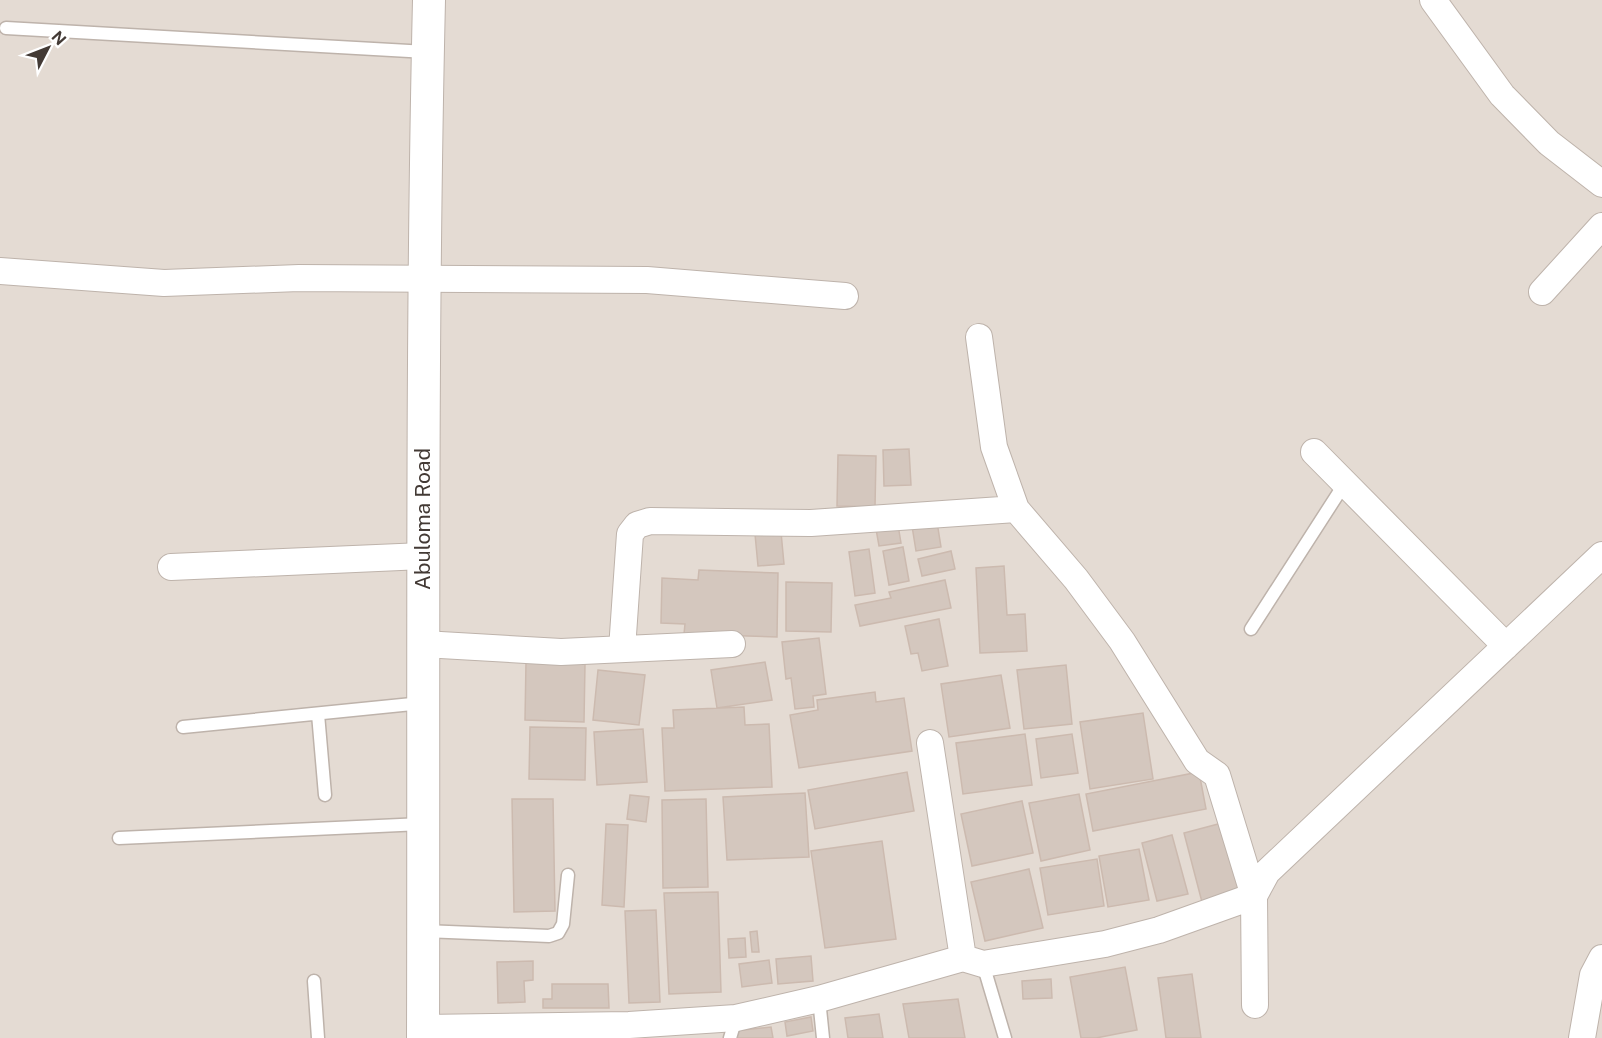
<svg xmlns="http://www.w3.org/2000/svg" width="1602" height="1038" viewBox="0 0 1602 1038" font-family="'Public Sans',sans-serif">
<style>
.residential{fill:#e4dbd3}
.building{fill:#d4c7be;stroke:#ccbaaf;stroke-width:1.5}
.lines{fill:none;stroke-linecap:round;stroke-linejoin:round}
.service-casing{stroke:#beb3ab;stroke-width:15}
.minor-casing{stroke:#beb3ab;stroke-width:28}
.tertiary-casing{stroke:#beb3ab;stroke-width:34}
.service{stroke:#fff;stroke-width:12}
.minor{stroke:#fff;stroke-width:26}
.tertiary{stroke:#fff;stroke-width:32}
.labels{text-anchor:middle;stroke-width:4.5;stroke-linejoin:round;paint-order:stroke}
.street-label{font-size:21px;fill:#433a35;stroke:#fff}
</style>
<rect width="100%" height="100%" fill="#f1eae4"/>
<path class="residential" d="M0,0H1602V1038H0Z"/>
<path class="building" d="M909,449L911,485L884,486L883,450Z
M838,455L876,456L875,507L837,506Z
M937,522L941,547L916,551L912,526Z
M898,525L901,543L879,546L876,529Z
M781,532L784,564L758,566L755,534Z
M903,547L909,581L889,585L883,551Z
M869,549L875,593L855,596L849,552Z
M951,551L955,569L922,576L918,559Z
M1004,566L1007,615L1025,614L1027,651L980,653L976,568Z
M699,570L778,573L777,637L684,634L685,624L661,623L662,578L698,580Z
M945,580L951,608L860,626L855,605L891,598L889,592Z
M786,582L832,583L831,632L786,631Z
M939,619L948,666L922,671L918,653L911,654L905,626Z
M819,638L826,694L813,696L814,707L795,709L791,678L786,679L782,642Z
M526,662L585,664L584,722L525,720Z
M765,662L772,700L717,708L711,670Z
M1066,665L1072,724L1024,729L1017,670Z
M598,670L645,675L639,725L593,720Z
M1001,675L1010,728L949,737L941,684Z
M875,692L876,702L904,698L912,751L799,768L790,715L818,710L817,700Z
M744,707L745,725L769,724L772,787L665,791L662,728H674L673,710Z
M1143,713L1153,779L1090,789L1080,722Z
M530,727L586,728L585,780L529,779Z
M643,729L647,782L597,785L594,732Z
M1025,734L1032,785L963,794L956,743Z
M1072,734L1078,773L1041,778L1036,739Z
M907,772L914,811L815,829L808,790Z
M1199,772L1206,809L1093,831L1086,794Z
M805,793L809,857L727,860L723,797Z
M1079,794L1090,850L1041,861L1029,803Z
M630,795L649,797L646,822L627,819Z
M512,799H553L555,911L514,912Z
M706,799L708,887L663,888L662,800Z
M1022,801L1033,853L972,866L961,814Z
M1222,823L1240,893L1202,902L1184,833Z
M606,824L628,825L624,907L602,905Z
M1172,835L1188,894L1157,901L1142,843Z
M882,841L896,939L825,948L811,851Z
M1139,849L1149,900L1108,907L1099,856Z
M1097,859L1104,906L1048,915L1040,868Z
M1029,869L1043,928L985,941L971,882Z
M718,892L721,992L669,994L664,893Z
M656,910L660,1002L629,1003L625,911Z
M757,931L759,952H752L750,932Z
M745,938L746,957L729,958L728,939Z
M811,956L813,981L778,984L776,959Z
M769,960L772,983L742,987L739,964Z
M533,961V980L524,981L525,1002L498,1003L497,962Z
M1125,967L1137,1030L1096,1038H1081L1070,977Z
M1192,974L1201,1038H1166L1158,978Z
M1051,979L1052,998L1023,999L1022,981Z
M552,984H608L609,1008H543V999H552Z
M958,999L965,1038H909L903,1004Z
M879,1014L883,1038H848L845,1018Z
M811,1017L813,1031L787,1036L785,1022Z
M771,1027L773,1038H734L733,1031Z"/>
<g class="lines">
<g class="service-casing">
<path id="service" d="M6,28L427,52
M1251,629L1345,483
M318,714L325,795
M183,727L422,703
M119,838L422,824
M424,931L549,936L558,933L563,924L568,875
M983,964L1005,1038
M314,981L318,1038
M819,999L823,1038
M730,1038L736,1018"/>
</g>
<g class="minor-casing">
<path id="minor" d="M1433,0L1502,95L1549,143L1602,184
M0,271L164,283L299,278L647,280L845,296
M1542,292L1602,226
M979,337L994,447L1016,509L1076,579L1122,641L1197,761L1217,775L1254,896L1255,1005
M1314,452L1506,646
M171,567L423,556
M423,644L561,652L732,644
M622,649L630,534L637,525L650,521L811,523L1016,509
M930,743L963,958
M423,1028L629,1025L736,1018L819,999L963,958L983,964L1105,944L1159,930L1254,896L1267,872L1602,555
M1582,1038L1593,975L1602,958"/>
</g>
<g class="tertiary-casing">
<path id="tertiary" d="M423,1038C424,692 421,346 429,0"/>
</g>
<use href="#service" class="service"/>
<use href="#minor" class="minor"/>
<use href="#tertiary" class="tertiary"/>
</g>
<g class="labels">
<g class="street-label">
<text transform="translate(423 519) rotate(-90)" y="7">Abuloma Road</text>
</g>
</g>
<g transform="translate(48 48) rotate(48)" stroke="#ffffff" stroke-width="4.5" paint-order="stroke">
<path d="M0-4.5L10 22L0 15L-10 22Z" fill="#433a35"/>
<text y="-9" font-size="16" font-weight="bold" text-anchor="middle" fill="#433a35">N</text>
</g>
</svg>
